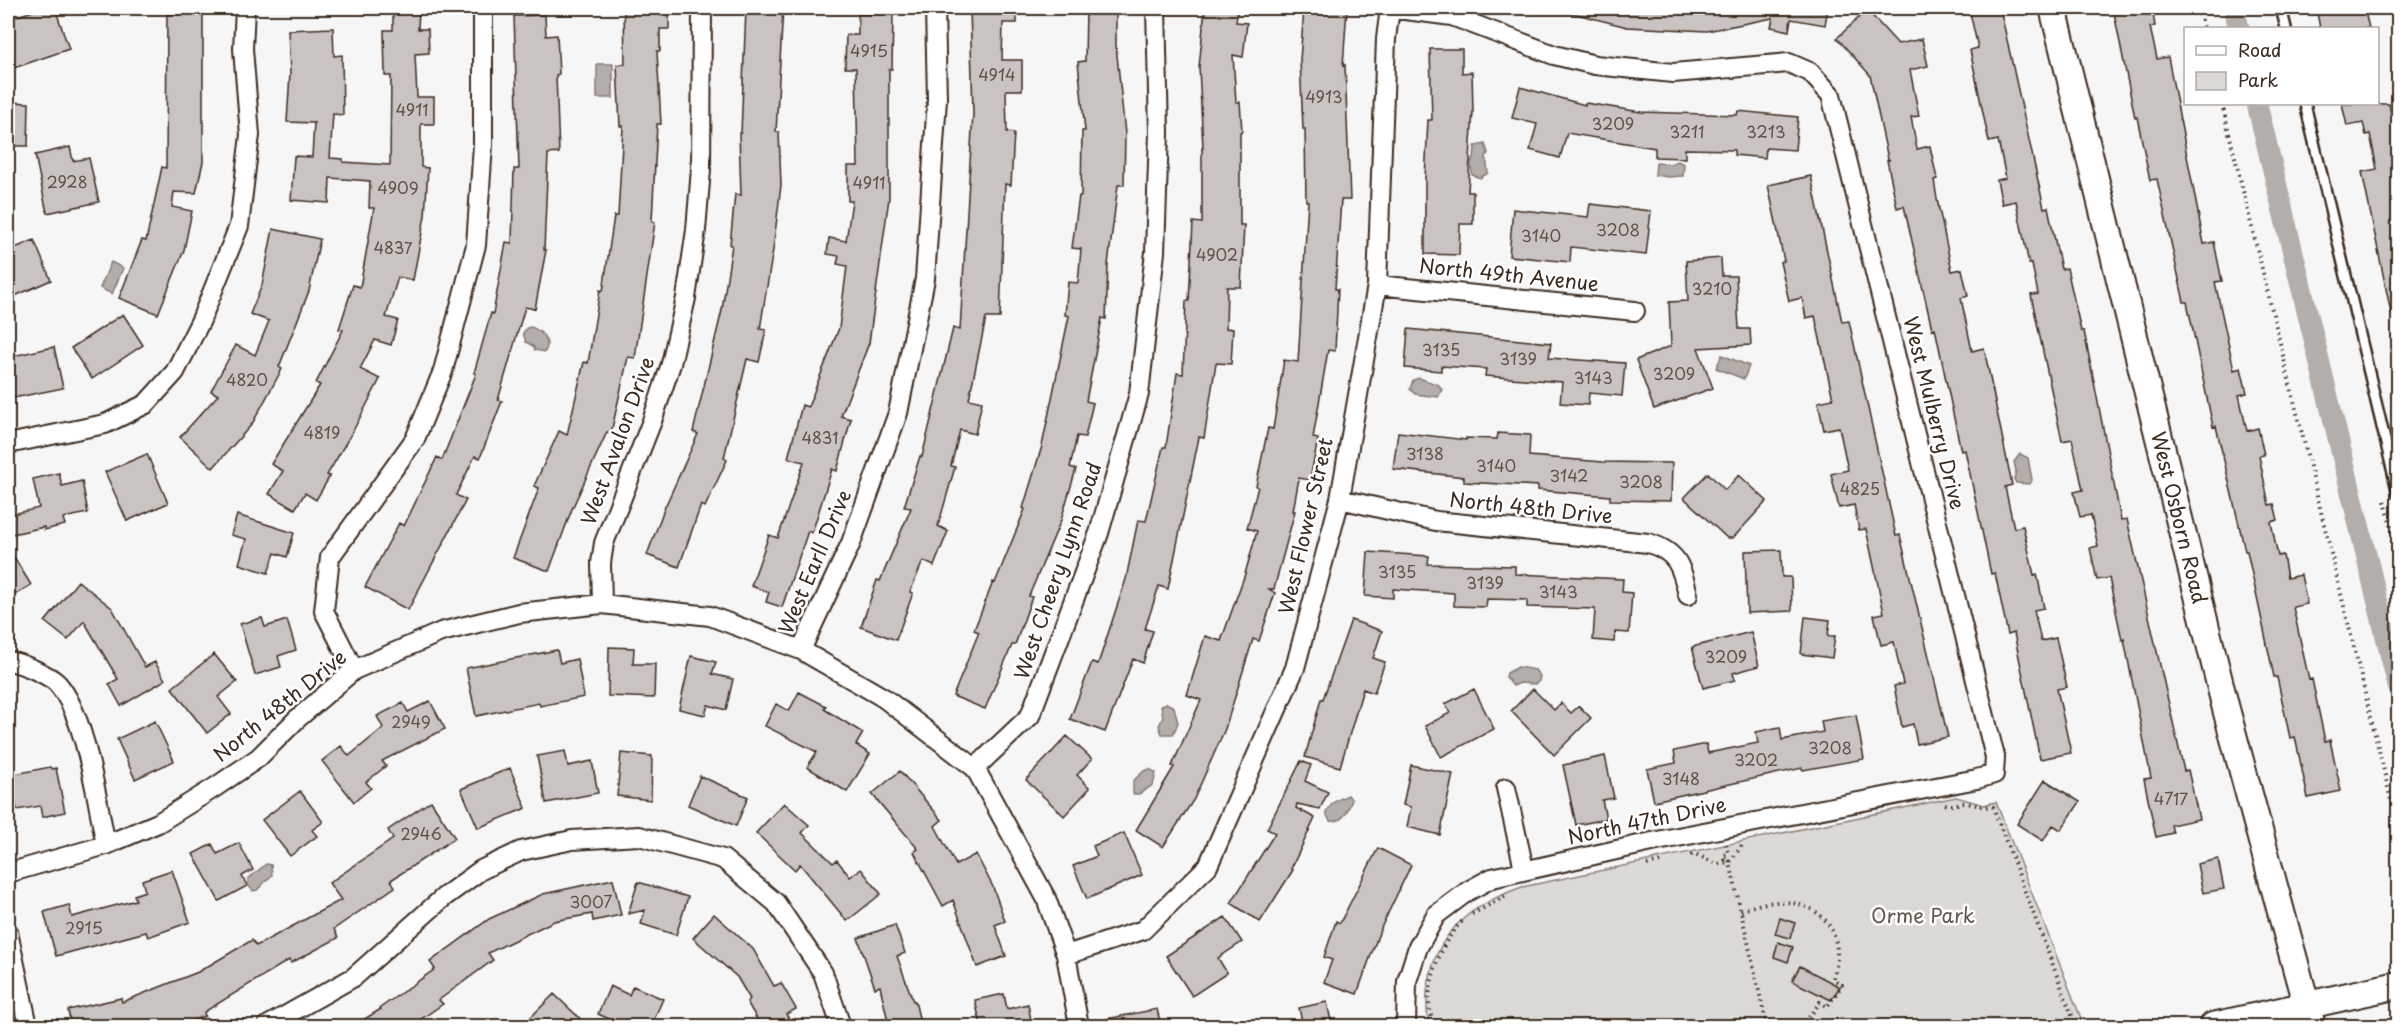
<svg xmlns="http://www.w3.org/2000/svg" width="2406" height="1034" viewBox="0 0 2406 1034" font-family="'Playpen Sans',sans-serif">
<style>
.green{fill:#dbd9d6;stroke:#8b827a;stroke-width:1.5}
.water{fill:#b4aeaa;stroke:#847972;stroke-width:1.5}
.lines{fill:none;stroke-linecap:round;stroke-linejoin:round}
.canal{stroke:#b4aeaa;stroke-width:21}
.building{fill:#c9c3c1;stroke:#3b2a1e;stroke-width:1.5}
.lane-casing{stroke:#3b2a1e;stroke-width:14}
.street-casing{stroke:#3b2a1e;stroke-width:22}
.secondary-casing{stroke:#3b2a1e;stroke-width:30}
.path{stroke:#3b2a1e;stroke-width:4;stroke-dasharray:1.5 4.5;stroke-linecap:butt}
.lane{stroke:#fff;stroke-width:9}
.street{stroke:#fff;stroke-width:18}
.secondary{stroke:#fff;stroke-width:26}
.labels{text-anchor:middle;stroke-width:5;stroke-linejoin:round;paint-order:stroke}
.number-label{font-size:16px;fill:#5e5047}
.street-label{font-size:20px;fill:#3b2a1e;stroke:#fff}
.park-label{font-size:20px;fill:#63564c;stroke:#fff}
</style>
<rect width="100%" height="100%" fill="#f7f6f6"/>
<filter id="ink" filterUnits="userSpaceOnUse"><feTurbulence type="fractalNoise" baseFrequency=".0167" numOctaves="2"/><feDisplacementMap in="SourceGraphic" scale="12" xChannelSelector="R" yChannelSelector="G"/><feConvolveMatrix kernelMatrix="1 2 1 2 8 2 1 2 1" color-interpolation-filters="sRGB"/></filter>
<g filter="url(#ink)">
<path class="green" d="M1956,797L1984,805L1996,802L2084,1026H1432C1426,1020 1427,1009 1427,1000C1426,990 1429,981 1431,972C1442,925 1480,902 1522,887Z"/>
<path class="water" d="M597,64H613V98H597Z
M1485,144L1488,153L1486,157L1488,173L1480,178L1472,175L1471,162L1474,159L1475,146Z
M1677,161L1684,164L1683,176L1668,177L1655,175L1656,163L1670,164Z
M111,262L123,268L112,294L100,288Z
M531,327C542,331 551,341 545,352L535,350L533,346L526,342L523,333L527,328Z
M1722,355L1749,366L1744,379L1716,368Z
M1419,378L1439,385L1442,390L1438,397L1415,394L1410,389L1413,380Z
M2020,454L2028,458L2032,480L2030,484L2016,483L2014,479L2016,471L2014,462Z
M1518,667L1535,670L1540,676L1539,681L1535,684L1520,683L1513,686L1506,677L1507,673Z
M1166,703L1174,707L1178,723L1173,734H1162L1159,726L1163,717L1161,706Z
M1150,769L1156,773L1153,785L1139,794H1133V781L1144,771Z
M1348,795L1352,800C1347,811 1344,823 1330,821L1326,813C1334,800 1335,801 1348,795Z
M266,864L271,865L272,875L257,890L253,891L248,885V879Z"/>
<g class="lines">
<path class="canal" d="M2234,8L2239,28
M2257,104L2398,686"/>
</g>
<path class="building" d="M42,8H55L69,49L11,69L8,57V19Z
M393,8H419L418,29H428L429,53L415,54L417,97H434V124H421V167L428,168L425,216L413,280L398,277L386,317L398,320L391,345L375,340L360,369L380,379L353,431L327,475L330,476L316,500L305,493L295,509L269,494L283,471L271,464L320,385L316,383L343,330L339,329L353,285L360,287L374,208H369L370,181L330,178L329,203L291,200L294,156L312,157L314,123L287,122L290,74L288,30L333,28L334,56L342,55L343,115L333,114L330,158L343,159V162L390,165L391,76H385L384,30H393Z
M624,8H669V29H660V51H657L661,124H657L652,221L655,222L635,358L628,357L611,433L607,432L572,509L549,571L513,558L539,488L534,486L559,431L567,435L584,362L588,363L600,290L603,291L614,216H618L623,126H620L617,65L625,64Z
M746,8H783L776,132H779L781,185L773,250L760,329L766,330L759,362L747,359L724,458L727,460L705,507L701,505L679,567L647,555L664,509L698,434L693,432L722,310L732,245H730L735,194L741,195L739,133H741Z
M970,8H1017V23H1003L1002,60H1022V90H1006L1007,132L1014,133L1011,185L1005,184L1000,318H986L969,399L982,402L975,434L960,430L951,466L955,467L938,526L948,531L934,566L923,561L910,592L913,593L896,640L861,627L877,580L880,581L911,508L904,507L920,456L922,457L953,328L960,330L973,113Z
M1086,8H1116V45L1125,134L1124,185H1118L1108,265L1106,319L1102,318L1086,401L1093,403L1085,437L1077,436L1070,467L1076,469L1061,520L1029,596L1032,597L1015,645H1012L985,709L953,696L979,632L974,630L993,582L995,583L1025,509L1023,508L1042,446L1069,316L1065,315L1068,282L1078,283L1081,249L1072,248L1079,196H1081L1082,131H1085L1078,62L1085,61Z
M1205,8H1238L1236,22L1247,23L1243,57L1233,55L1236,102H1240L1242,131L1240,132V225H1244L1241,287H1227L1226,328L1233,329L1231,364L1216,363L1204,438L1199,437L1168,589L1159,586L1145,629L1153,631L1143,663L1133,659L1105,732L1070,719L1092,662L1098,664L1126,579L1138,520L1146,521L1163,447H1166L1177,373L1183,374L1186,301H1189L1193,222L1202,223V148H1203L1199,67Z
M1314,8H1347L1343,66L1345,65L1350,200H1341L1335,289H1338L1335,351L1328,350L1313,438L1318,439L1310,480L1299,478L1293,511H1295L1274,589H1269L1275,593L1259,641L1253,639L1225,729L1194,799L1163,847L1136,830L1174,767L1172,766L1201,700L1187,695L1205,636L1221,641L1245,574L1257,531L1247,528L1258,487L1256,486L1268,428L1273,429L1284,360L1298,362L1308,201H1306L1305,129H1303L1300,60L1304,9L1314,10Z
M1572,8H1828L1825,25L1791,19L1789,31L1771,27L1773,18L1707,31L1627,27L1572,13Z
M1969,8H2000L2044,208L2048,207L2061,269L2067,268L2081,331H2084L2121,520L2127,519L2184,771L2188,770L2199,819L2171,825L2173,833L2156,837L2144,779L2151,778L2124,639L2122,640L2109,578L2097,580L2090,548L2098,546L2091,515L2080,517L2074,492L2083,490L2072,439L2062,441L2031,295L2038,294L2032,264H2029L2016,201L2002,204L1997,180L2006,178L1998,140L1989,142L1970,50L1978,48Z
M2113,8H2152L2155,26L2150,27L2157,59L2168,57L2204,244L2214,242L2222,281L2215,282L2234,370L2241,368L2247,393L2239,395L2247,431L2258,428L2264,455L2259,456L2269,505L2274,504L2278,520L2271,522L2278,556L2283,555L2287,578L2301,575L2307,604L2293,607L2309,680L2312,679L2325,741L2330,740L2341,791L2308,798L2295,737L2290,738L2277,677H2274L2247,551H2245L2216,426L2213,427L2187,302H2184L2157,179L2150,180L2137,117L2135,118Z
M2316,8H2364L2369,28H2320Z
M1867,10L1898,44L1922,39L1928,66L1910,70L1919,116L1911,117L1917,149L1930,146L1937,179L1934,180L1937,199L1952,271L1962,269L1968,296L1961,298L1972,351L1984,348L2012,485L2005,487L2014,528L2023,526L2034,575L2037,574L2044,608L2034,610L2041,641L2056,638L2067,687L2057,689L2071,753L2040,759L2014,633L2008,635L1995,573L1991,574L1965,450L1961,451L1935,328L1932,329L1904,206L1897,208L1887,160H1890L1888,159L1870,75L1837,38Z
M167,14H203V162L196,193L174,192L172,207L192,211L184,250L158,314L119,298L142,240L146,241L162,167L166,168Z
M858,14H893L892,69H889V198L869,343L841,416L851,419L837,471L832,469L812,533L808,531L782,607L766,602L769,592L751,586L769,535L778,538L804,462L788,458L802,405L808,407L839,328L847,266L837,264L839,256L827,254L829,238L846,241L852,201H848V166H858L856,68H845L846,35H858Z
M545,15L546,36L557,35L559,74L556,75L559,153L548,154L544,250H546L535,309L525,307L498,400L502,401L480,458L475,456L456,495L466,500L408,610L365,587L399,523L404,526L437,457L442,460L476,374L474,373L491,313L493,314L506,242L512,243L514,169H519L514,16Z
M1430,49H1462V73L1472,72L1473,111L1468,192H1473V224H1460L1459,255L1425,254V179L1428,120H1432Z
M1520,87L1585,105V103L1641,112L1737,115L1738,111L1798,117L1795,150L1766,148L1765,158L1734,155V150L1685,149V158L1655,157V148L1567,133L1560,158L1530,150L1537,124L1512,118Z
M8,102L29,103L28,146H8Z
M2342,104H2389L2398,150V312L2391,313L2362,172L2377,169L2370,134L2366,135L2363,123L2347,126Z
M70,147L73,161L89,158L99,202L47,213L35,155Z
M1811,176L1842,322L1849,321L1896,536L1900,535L1948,737L1917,744L1913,724L1902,727L1894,686L1903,684L1894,642L1881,645L1874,615L1884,613L1866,529L1859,530L1854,505L1839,508L1831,474L1848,470L1839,427L1824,430L1818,402L1833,399L1815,316L1806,318L1802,298L1789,301L1780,262L1784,261L1768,185Z
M1590,204L1651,211L1646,255L1571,247L1570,262L1509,256L1513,209L1588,217Z
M273,229L320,239L309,291L279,367L282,369L252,424L213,468L180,437L218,395L211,391L236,345L255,355L269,321L250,314L262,285Z
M34,240L51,280L15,296L8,280V251Z
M1721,258L1722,276H1736L1739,329H1750L1751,345L1698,348L1713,388L1654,409L1636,360L1671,346L1669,302L1688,301L1686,261Z
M123,314L143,345L92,379L71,348Z
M1408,329L1551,343L1549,358L1625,363L1622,396L1589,393L1588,405L1560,403L1562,382L1485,376L1486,369L1441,366V371L1405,368Z
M54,347L63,388L8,399V357Z
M1398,432L1466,440V438L1497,439L1498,433L1530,435L1529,456L1603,462L1672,463L1671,501L1610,500V496L1538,490V486L1464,482V477L1393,469Z
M147,454L168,503L127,521L105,472Z
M59,473L62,486L82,481L88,513L63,518L65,525L44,530V527L8,535V515L39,508L33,479Z
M1708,473L1725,490L1739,475L1767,501L1733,538H1727L1684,498Z
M237,515L294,533L287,557L275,553L268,573L239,564L246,539L231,535Z
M8,547L31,585L8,599Z
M1781,550L1782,577H1791L1792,611L1747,613L1745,551Z
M1368,552L1429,556L1428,564L1515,566V574L1623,579L1622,592L1632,593L1629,633L1615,632L1614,642L1593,640L1595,609L1527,607V600L1487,599L1486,607L1454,606V593L1393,589V598L1365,596Z
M78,581L112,608L145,667L155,662L165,680L121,706L109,684L118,679L84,621L68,640L45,622Z
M1805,617L1830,620L1828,636H1835L1832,658L1801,654Z
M262,618L265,627L287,620L296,650L278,656L281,667L255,675L240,624Z
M1351,620L1382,631L1373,658L1385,662L1374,693L1363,689L1340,767L1305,757L1321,699H1323Z
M1751,632L1759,666L1733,673L1735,680L1703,688L1692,647Z
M609,647L634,648L633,664H655L654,698L608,696Z
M557,650L560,663L577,659L584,697L540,706L539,703L476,716L466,668Z
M214,654L237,682L218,697L231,714L207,733L172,688Z
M691,656L716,662L712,674L733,679L726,710L708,705L705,715L679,709Z
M1474,689L1494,729L1441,757L1425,726L1450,713L1445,704Z
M1533,689L1554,710L1561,703L1571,713L1579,706L1591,718L1554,755L1511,711Z
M799,692L826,706L824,709L863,733L856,745L870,754L847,792L807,767L817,752L765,726L776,704L789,711Z
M430,701L445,729L382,761L386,766L366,782L371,788L354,802L322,761L341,746L349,756L383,728L377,716L403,703L408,712Z
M1856,715L1864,759L1803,770L1802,768L1654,801L1647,769L1676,763L1674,751L1706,744L1708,753L1758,743L1756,732L1780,727L1782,740L1823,732L1821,721Z
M155,721L174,761L135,779L117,739Z
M1067,736L1092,759L1077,775L1090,788L1064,816L1026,780Z
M565,751L568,766L592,761L598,793L546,803L537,756Z
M621,753L652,756L651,800L617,796Z
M1605,756L1614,798L1602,800L1606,819L1576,825L1563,765Z
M1301,761L1311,765L1305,781L1328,792L1320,809L1297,804L1296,808L1315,818L1291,869L1293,870L1260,922L1231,903L1275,833L1267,829Z
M1411,765L1453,774L1440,835L1407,827L1411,807L1403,805Z
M50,767L52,769L56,768L65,812L42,817L40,806L17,810L10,775Z
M510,768L526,808L478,828L461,789Z
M900,771L942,820L935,826L956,865L976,854L993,887L1005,921L995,925L1006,956L977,967L953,900L943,906L914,852L918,849L872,794Z
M700,776L748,797L736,826L688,805Z
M2045,780L2080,802L2061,830L2053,825L2043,841L2017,824Z
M300,791L323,822L312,830L317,836L290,856L262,820Z
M431,801L455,838L391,880L395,887L334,929L338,938L291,963L289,960L204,1012L205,1016L178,1026H71L68,1010L121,998L122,1002L198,972L252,940L256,946L341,900L329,883L393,839L388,830Z
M784,803L809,825L802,833L833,863L837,860L850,877L861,869L881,894L847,921L800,864L795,870L756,833Z
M1124,833L1142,875L1087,899L1073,866L1097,856L1093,846Z
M239,843L253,870L242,876L247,886L219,901L193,854L212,844L217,854Z
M1378,848L1411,865L1380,930L1357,994L1324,982L1332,960L1324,957L1336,921L1340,923Z
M2218,859L2224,889L2203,893L2197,864Z
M172,870L190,922L148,937L146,932L56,956L44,912L69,905L72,917L136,900L134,895L145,891L142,880Z
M613,879L621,915L593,921L592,914L554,921L488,953L493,960L439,1000L443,1004L411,1026H353L381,1009L380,1008L435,969L430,962L489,919L543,894Z
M638,882L688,897L676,935L641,924L645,910L628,914Z
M714,914L753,949L774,986L781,983L796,1009L786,1014L793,1026H761L747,1002L750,999L737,977L693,938Z
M1225,917L1242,942L1218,958L1227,973L1192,996L1166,956Z
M1780,918L1795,923L1790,938L1775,934Z
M895,925L905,953L897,956L913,1001H915L921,1026H889L880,986L875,988L858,938Z
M1778,942L1793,947L1788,962L1774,957Z
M1800,966L1840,987L1831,1000L1792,981Z
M610,986L629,995L633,986L663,999L651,1026H625L598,1014Z
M554,994L588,1026H522Z
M1004,994L1007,1009L1028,1004L1032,1026H981L975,1000Z
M1327,1002L1332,1026H1303L1299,1008Z
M1157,1009L1161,1026H1107L1106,1019Z"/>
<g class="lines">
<g class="lane-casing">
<path id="lane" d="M2281,8L2286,28
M2305,104L2398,494"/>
</g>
<g class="street-casing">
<path id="street" d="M1390,8L1452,16L1554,55L1595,65L1673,73L1789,63L1810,72L1831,95L1995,757L1994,774L1977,779L1652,842L1492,878L1468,891L1436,915L1418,947L1407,981L1406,1026
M1377,285L1635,311
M8,444L105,424L146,404L175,372L201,320L239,226L250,135L243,49L245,8
M1340,499L1436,521L1648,543C1677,551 1682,567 1688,595
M602,604L601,563L604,543L652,421L671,364L686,298L696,230L701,169L702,8
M801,650L851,543L898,413L925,279L937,99L935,8
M8,661C19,662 49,675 57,683C86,715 97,802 106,845
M354,670L324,611L330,557L415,439L443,371L476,245L483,145V8
M975,768L1030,716L1099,533L1139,394L1155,252L1159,133L1156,8
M1506,788L1524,869
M8,873L106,845L158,823L214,788L258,758L297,719L354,670L441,632L519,613L602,604L710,616L801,650L884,698L975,768L1046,898L1066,955L1079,1026
M8,932L28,1026
M1066,955L1143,930L1208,866L1295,668L1340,499L1377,285L1386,39L1390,8
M267,1026L354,977L444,897L481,870L521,851L572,840L639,836L723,859L776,903L823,973L841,1026"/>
</g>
<g class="secondary-casing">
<g id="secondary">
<path id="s1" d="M2053,8L2226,709L2312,1026"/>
<path d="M2213,1026L2398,985"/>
</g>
</g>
<path class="path" d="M2198,8L2204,28
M2222,104L2391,800L2398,814
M2385,501L2398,555
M1945,804C1953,807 1959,802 1966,803C1976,805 1983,807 1993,807L2076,1026
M1726,844L1728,854L1724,855L1725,859H1729L1767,1026
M1691,855L1695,854L1717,864L1730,862L1742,845
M1647,865L1664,861
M1741,911C1795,886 1853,914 1833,979L1842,985L1827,1007L1820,1002L1803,1026
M1472,914L1508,895
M1439,1026C1436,1023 1432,1018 1431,1015C1423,988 1443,936 1464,920"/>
<use href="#lane" class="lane"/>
<use href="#street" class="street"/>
<use href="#secondary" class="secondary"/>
</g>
</g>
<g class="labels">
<g class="number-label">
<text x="869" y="57">4915</text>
<text x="997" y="81">4914</text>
<text x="1324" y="103">4913</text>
<text x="412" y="116">4911</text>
<text x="1613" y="130">3209</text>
<text x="1687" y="138">3211</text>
<text x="1766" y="138">3213</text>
<text x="67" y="188">2928</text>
<text x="869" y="189">4911</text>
<text x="398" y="194">4909</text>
<text x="1618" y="236">3208</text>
<text x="1541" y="242">3140</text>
<text x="393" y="254">4837</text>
<text x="1217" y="261">4902</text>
<text x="1712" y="295">3210</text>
<text x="1441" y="356">3135</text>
<text x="1518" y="365">3139</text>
<text x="1674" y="380">3209</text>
<text x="1593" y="384">3143</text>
<text x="247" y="386">4820</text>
<text x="322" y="439">4819</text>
<text x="820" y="444">4831</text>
<text x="1425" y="460">3138</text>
<text x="1496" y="472">3140</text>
<text x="1569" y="482">3142</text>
<text x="1641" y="488">3208</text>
<text x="1860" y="495">4825</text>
<text x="1397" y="578">3135</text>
<text x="1485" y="589">3139</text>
<text x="1558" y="598">3143</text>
<text x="1726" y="663">3209</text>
<text x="411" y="728">2949</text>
<text x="1830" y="754">3208</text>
<text x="1756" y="766">3202</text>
<text x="1681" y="785">3148</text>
<text x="2171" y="805">4717</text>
<text x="421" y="840">2946</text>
<text x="591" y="908">3007</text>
<text x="84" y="934">2915</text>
</g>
<g class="street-label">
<text transform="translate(1509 275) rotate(6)" y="7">North 49th Avenue</text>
<text transform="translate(1934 413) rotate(76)" y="7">West Mulberry Drive</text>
<text transform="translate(618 441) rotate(-70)" y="7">West Avalon Drive</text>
<text transform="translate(1531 508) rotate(6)" y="7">North 48th Drive</text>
<text dy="7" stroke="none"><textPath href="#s1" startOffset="525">West Osborn Road</textPath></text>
<text transform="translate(1306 526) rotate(-77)" y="7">West Flower Street</text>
<text transform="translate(815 562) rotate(-67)" y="7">West Earll Drive</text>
<text transform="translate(1058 571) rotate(-71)" y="7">West Cheery Lynn Road</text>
<text transform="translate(280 706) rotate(-39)" y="7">North 48th Drive</text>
<text transform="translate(1647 821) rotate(-12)" y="7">North 47th Drive</text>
</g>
<g class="park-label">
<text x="1923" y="923">Orme Park</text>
</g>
</g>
<rect width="2406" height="1034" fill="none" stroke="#fff" stroke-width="30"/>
<rect x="15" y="15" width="2376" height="1004" fill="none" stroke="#3b2a1e" stroke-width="2" filter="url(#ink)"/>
<rect x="2184" y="27" width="195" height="78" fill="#ffffff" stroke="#b1aaa5" stroke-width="1.5"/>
<rect x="2196" y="46" width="30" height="9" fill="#ffffff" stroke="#b1aaa5" stroke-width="1.5"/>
<text x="2238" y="57" font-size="18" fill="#3b2a1e">Road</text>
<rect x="2196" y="72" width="30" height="18" fill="#dbd9d6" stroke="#b1aaa5" stroke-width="1.5"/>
<text x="2238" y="87" font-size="18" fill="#3b2a1e">Park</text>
</svg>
